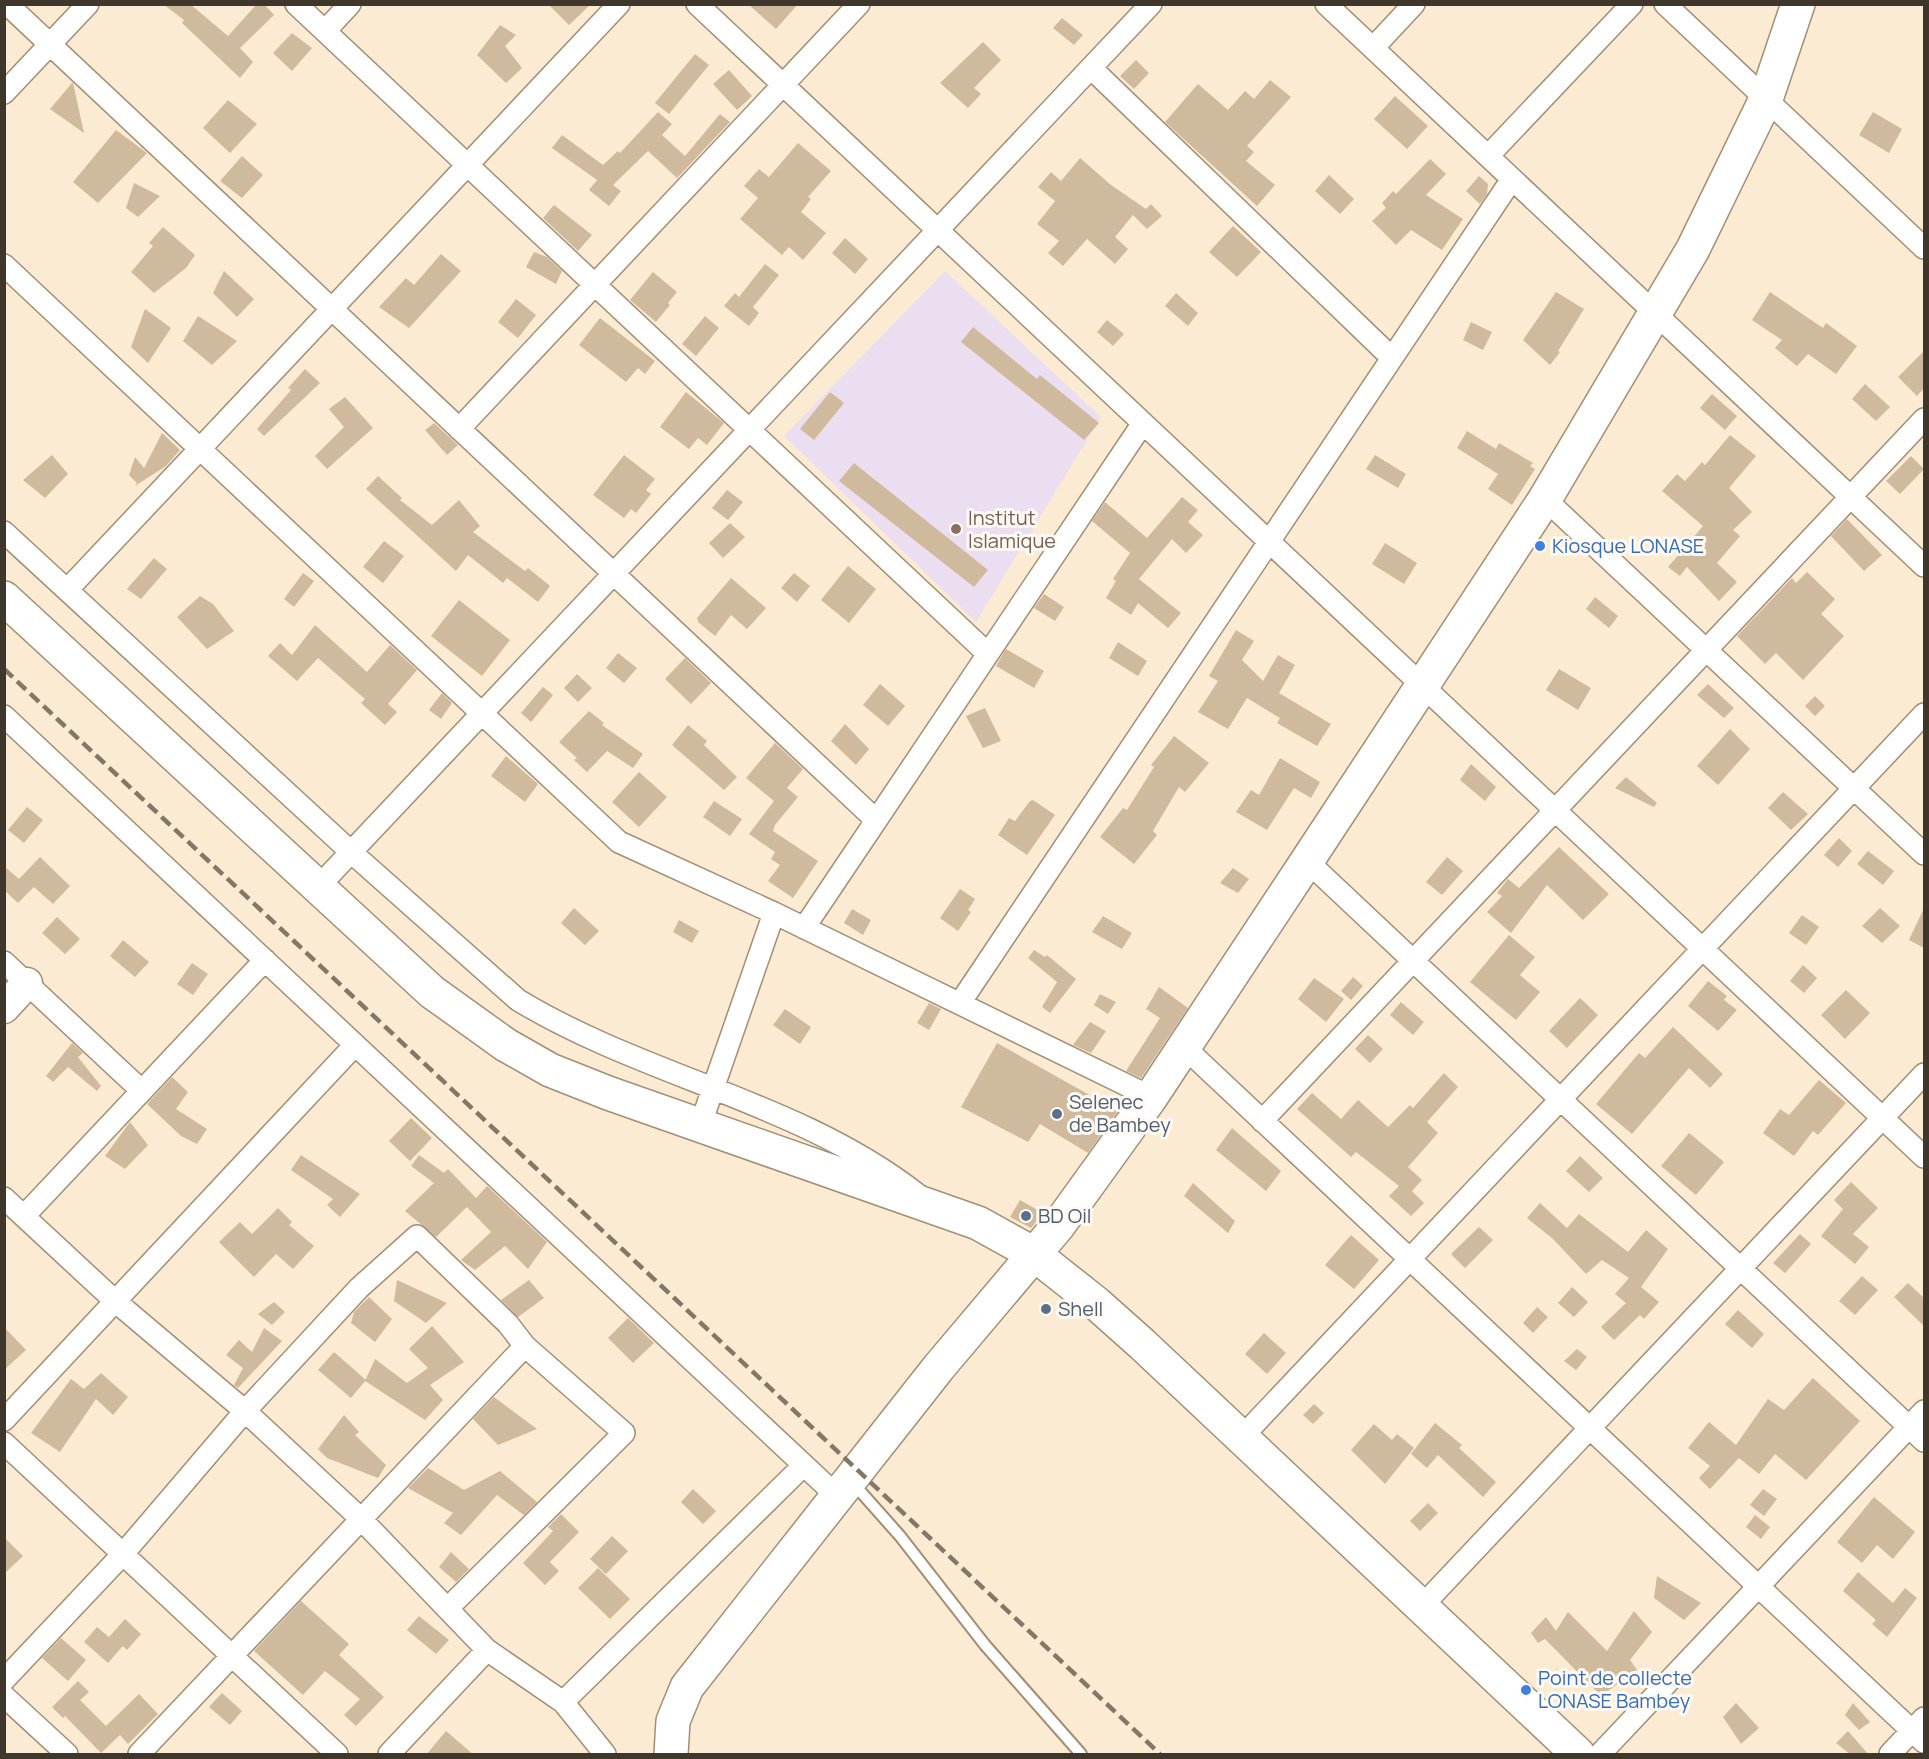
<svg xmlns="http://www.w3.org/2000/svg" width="1929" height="1759" viewBox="0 0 1929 1759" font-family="Manrope,sans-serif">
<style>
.education{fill:#ecdef1}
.building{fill:#cfba9d}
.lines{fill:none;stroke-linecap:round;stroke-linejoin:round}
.lane-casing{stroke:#a38e73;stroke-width:14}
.street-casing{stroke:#a38e73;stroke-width:24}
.secondary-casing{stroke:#a38e73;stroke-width:33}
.primary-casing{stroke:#a38e73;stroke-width:36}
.lane{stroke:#fff;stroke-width:10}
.street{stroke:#fff;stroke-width:21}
.secondary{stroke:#fff;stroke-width:30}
.primary{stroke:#fff;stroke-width:33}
.rail{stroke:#837767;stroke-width:4.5;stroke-dasharray:12 6;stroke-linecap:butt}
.education-dot{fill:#8d6e63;stroke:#fffaf4;stroke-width:2}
.shop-dot{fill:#3f7fe0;stroke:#fffaf4;stroke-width:2}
.service-dot{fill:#5c6f8a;stroke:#fffaf4;stroke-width:2}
.labels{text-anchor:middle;stroke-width:6;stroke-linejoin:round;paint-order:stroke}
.education-label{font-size:20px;fill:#785e54;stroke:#fffaf4;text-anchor:start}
.shop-label{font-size:20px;fill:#366cbe;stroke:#fffaf4;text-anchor:start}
.service-label{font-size:20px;fill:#4e5e75;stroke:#fffaf4;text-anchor:start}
</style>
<rect width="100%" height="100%" fill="#fcebd3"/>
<path class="education" d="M945,271L1101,417L976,622L784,436Z"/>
<path class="building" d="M163,4H190L228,36L257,4H264L274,15L240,48L253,62L240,78L182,23L184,20Z
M548,4H591L569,25Z
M748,4H798L776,29Z
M1062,18L1083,35L1074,45L1053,28Z
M500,25L516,35L505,46L522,68L506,83L477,55Z
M292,33L312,48L292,71L273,53Z
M983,42L1001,60L974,88L981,94L968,108L940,83Z
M695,54L709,65L669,114L655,103Z
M1136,60L1149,73L1134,89L1120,76Z
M729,70L752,96L737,110L713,84Z
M1270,80L1291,97L1247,146L1254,152L1246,161L1275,185L1257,206L1165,122L1198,84L1228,110L1245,91L1254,99Z
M72,83H73L84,133L50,109Z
M1395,96L1428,126L1407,149L1374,119Z
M228,100L257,124L230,153L203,128Z
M658,112L672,124L662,135L685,156L720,114L730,122L677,178L648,151L613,185L621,191L609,206L589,190L597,180L552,148L562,135L603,165L618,151L620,153Z
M1873,112L1902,129L1889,153L1859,135Z
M116,130L147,153L98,203L73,182Z
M798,143L831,171L808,197L811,199L801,212L826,233L803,260L789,247L782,255L740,219L758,198L744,186L759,169L769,177Z
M242,156L263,175L242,198L220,181Z
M1080,158L1111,185L1146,209L1151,204L1162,216L1147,229L1133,215L1115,237L1128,249L1115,264L1087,239L1063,266L1048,253L1059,241L1037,224L1055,201L1038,187L1051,172L1061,181Z
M1430,159L1446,174L1426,195L1463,219L1442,250L1411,230L1396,245L1372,221L1386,208L1382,203L1393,191L1396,194Z
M1329,175L1354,199L1340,214L1315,191Z
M1479,176L1488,184L1487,194L1480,204L1466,191Z
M134,183L160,196L138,217L126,208Z
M554,205L592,235L578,251L543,218Z
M1233,226L1261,252L1237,277L1209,252Z
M163,227L195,255L186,268L154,293L131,272L153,246L149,243Z
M845,238L868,259L855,274L832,253Z
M534,252L547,257L562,271L556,284L526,267Z
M441,254L461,271L409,328L379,307L406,278L414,285Z
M765,264L779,275L753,307L759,313L749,326L724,306L735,293L739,297Z
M224,271L254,299L237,317L213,293Z
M653,272L677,292L668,303L670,305L656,322L630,300Z
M1556,292L1584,309L1558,351L1560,352L1550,365L1523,340Z
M1770,292L1823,328L1826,323L1857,346L1836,374L1808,354L1797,366L1775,348L1782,340L1752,320Z
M1176,293L1198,313L1188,326L1165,306Z
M516,299L536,315L518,338L498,322Z
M145,309L171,328L148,363L131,347Z
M198,316L237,341L212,365L183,341Z
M705,316L719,328L696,356L682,344Z
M600,318L655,361L645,374L638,368L626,382L579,345Z
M1107,320L1124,334L1113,346L1097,332Z
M1471,322L1492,332L1483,350L1463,340Z
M973,327L1037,379L1040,375L1099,423L1084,440L961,342Z
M1924,351V388L1917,396L1898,377Z
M305,369L320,383L264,436L257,429L291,390L288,388Z
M1865,384L1890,407L1876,421L1852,399Z
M686,392L724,423L707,445L698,438L689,449L660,427Z
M830,392L844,403L814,440L800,429Z
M1712,394L1737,416L1725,430L1700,408Z
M345,397L373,428L327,469L315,456L344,427L329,409Z
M434,423L458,445L447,455L425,430Z
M1467,431L1496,449L1499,443L1533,463L1530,466L1535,469L1512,505L1488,489L1498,474L1457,448Z
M162,433L180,450L166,466L135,486L137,483L129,475L135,457L144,468Z
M1730,435L1756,456L1729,488L1752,512L1733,530L1740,536L1717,563L1737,582L1719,601L1687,567L1680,576L1668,567L1703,526L1662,491L1677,474L1685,481L1702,462L1705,465Z
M52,455L68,474L45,498L23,480Z
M624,455L655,479L646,490L651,494L636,513L631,509L624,518L593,495Z
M1375,455L1406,474L1398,488L1366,469Z
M1911,456L1924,469L1900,494L1886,481Z
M854,463L988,570L974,587L839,481Z
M378,476L402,498L400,500L432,525L459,500L480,526L473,532L525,571L528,568L550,586L538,602L507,578L503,583L468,555L456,571L366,489Z
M727,490L743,502L728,520L712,508Z
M1182,497L1198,510L1188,522L1203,535L1186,553L1172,539L1139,579L1181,613L1168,628L1138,603L1131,615L1106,598L1116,581L1113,579L1130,553L1092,521L1105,502L1147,538Z
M1847,519L1882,555L1864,571L1831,536Z
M730,523L745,537L723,558L709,543Z
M384,541L404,556L383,583L363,567Z
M1385,543L1417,563L1404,584L1372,564Z
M154,558L167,569L141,599L127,589Z
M848,566L876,589L849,623L821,600Z
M1807,572L1835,599L1821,614L1844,636L1803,680L1776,653L1765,664L1737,636L1792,578L1796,583Z
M303,573L314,581L294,607L284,599Z
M794,573L810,586L797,602L781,588Z
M731,578L766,608L747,629L731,615L715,636L698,622L697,618Z
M1044,594L1064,607L1055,621L1034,608Z
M200,596L213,604L234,631L207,649L177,617Z
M1595,597L1618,616L1609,628L1586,609Z
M459,600L510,640L482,676L431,636Z
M315,625L367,672L390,645L417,670L388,704L397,712L385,725L361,703L365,699L318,658L297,681L268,656L280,643L292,655Z
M1236,630L1254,641L1242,660L1263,681L1278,655L1295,665L1279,693L1331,724L1317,746L1277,723L1280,718L1247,698L1228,729L1198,712L1218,681L1209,676Z
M1118,642L1147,661L1138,676L1109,658Z
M1006,649L1044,671L1034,688L996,666Z
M618,653L637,668L624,683L606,668Z
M685,658L711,683L691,704L665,679Z
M1559,669L1591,688L1578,710L1546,690Z
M577,674L592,688L578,702L564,688Z
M880,684L905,706L888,726L863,705Z
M1708,684L1734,708L1724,718L1697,695Z
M543,687L553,695L531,722L521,713Z
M442,693L452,703L441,719L429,710Z
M1815,696L1825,706L1815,716L1805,706Z
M985,708L1001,741L983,748L966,716Z
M589,711L604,723L602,725L643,754L633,768L607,751L587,772L574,760L577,758L559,742Z
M845,724L869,749L856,765L831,741Z
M688,725L707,741L704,745L737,777L724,790L672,745Z
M1730,729L1750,749L1718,785L1697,766Z
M1174,736L1209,763L1185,792L1179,787L1153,831L1157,835L1134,864L1100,837L1123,808L1127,810L1154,767L1151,765Z
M775,743L803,769L787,788L798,797L775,825L773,831L818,861L793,898L768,881L780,865L771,859L775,852L749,834L774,801L746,778Z
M506,756L538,784L525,802L491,776Z
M1280,758L1320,782L1311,798L1294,788L1267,830L1236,812L1251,790L1259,795Z
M1471,764L1496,787L1485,801L1460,780Z
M639,772L667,797L639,827L612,802Z
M1626,777L1657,803L1654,807L1615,788Z
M1783,792L1808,814L1791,830L1768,808Z
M1033,800L1055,815L1027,855L998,835L1009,818L1015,821L1030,801Z
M714,801L742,819L730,836L703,817Z
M27,807L43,820L24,843L8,830Z
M1839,838L1852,851L1838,867L1824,855Z
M1559,847L1609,894L1583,920L1547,885L1511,933L1487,912L1502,896L1497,893L1508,879L1519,888Z
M1868,851L1894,871L1883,885L1857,864Z
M40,857L70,886L53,904L34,887L18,903L4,890V866L19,879Z
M1447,857L1463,871L1442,895L1426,882Z
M1233,868L1249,879L1238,893L1220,883Z
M960,889L975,899L968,910L971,912L958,931L940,918Z
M574,908L599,931L585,945L561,923Z
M1880,908L1900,926L1882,943L1862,926Z
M1924,908V948L1909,940Z
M852,909L871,920L863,935L844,923Z
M1802,915L1819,927L1806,945L1789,933Z
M1103,916L1132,933L1122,949L1092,932Z
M57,917L80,939L65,954L42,933Z
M679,920L699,931L692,943L673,932Z
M1509,935L1535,957L1520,975L1540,992L1516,1020L1470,982Z
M123,940L149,962L135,977L110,956Z
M1034,950L1045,957L1047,955L1076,979L1050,1013L1042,1007L1057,982L1028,958Z
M192,963L208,974L193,995L177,984Z
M1803,965L1817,978L1804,993L1790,981Z
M1353,977L1363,986L1351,1000L1341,991Z
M1314,978L1344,999L1326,1022L1298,999Z
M1708,981L1727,996L1724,1000L1737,1010L1718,1031L1688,1006Z
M1159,987L1188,1008L1141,1078L1126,1071L1160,1018L1146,1009Z
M1846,990L1870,1013L1845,1039L1821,1015Z
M1100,994L1116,1002L1108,1014L1094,1005Z
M1580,998L1598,1015L1567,1048L1549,1031Z
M1401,1002L1424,1022L1413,1035L1390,1015Z
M929,1003L941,1009L929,1030L917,1023Z
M785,1009L811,1027L800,1044L773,1025Z
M1090,1022L1106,1031L1091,1053L1073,1045Z
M1673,1027L1723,1074L1710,1088L1689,1068L1632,1134L1596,1104L1639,1053L1645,1058Z
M1368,1035L1383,1049L1370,1063L1355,1049Z
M72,1043L83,1053L78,1057L101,1086L97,1091L68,1067L53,1082L46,1076Z
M997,1043L1118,1111L1088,1153L1040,1124L1028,1142L961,1107Z
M1444,1073L1458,1087L1427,1122L1438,1133L1408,1167L1422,1180L1412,1191L1424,1203L1411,1216L1389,1196L1399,1186L1356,1152L1351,1157L1297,1109L1312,1093L1341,1119L1358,1100L1388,1127L1410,1105L1413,1108Z
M172,1077L188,1092L176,1109L207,1129L197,1144L181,1136L147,1104Z
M1819,1080L1846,1103L1818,1135L1813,1131L1794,1156L1763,1133L1780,1109L1789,1115Z
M411,1118L432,1138L410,1161L389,1141Z
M130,1122L148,1145L125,1169L105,1156Z
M1232,1128L1281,1171L1266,1191L1216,1150Z
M1689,1133L1724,1162L1696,1195L1661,1166Z
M301,1155L360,1194L340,1217L327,1205L333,1199L291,1170Z
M419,1155L444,1173L448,1169L476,1198L487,1186L547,1242L528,1269L505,1246L475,1270L461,1260L491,1232L467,1207L436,1237L405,1211L434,1183L411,1166Z
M1580,1156L1603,1178L1589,1192L1566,1171Z
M1851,1182L1878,1208L1853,1234L1869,1247L1855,1264L1821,1236L1843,1209L1834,1200Z
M1193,1183L1235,1221L1228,1233L1184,1196Z
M1020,1200L1043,1213L1031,1228L1010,1217Z
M1540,1203L1567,1228L1579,1214L1628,1252L1646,1230L1668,1249L1641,1287L1659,1302L1644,1319L1640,1315L1614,1340L1601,1327L1626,1303L1615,1294L1629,1278L1602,1260L1586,1274L1553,1239L1527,1218Z
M278,1208L292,1222L289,1225L314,1246L293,1269L276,1254L254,1277L219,1242L240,1222L252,1234Z
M1479,1227L1493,1240L1465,1268L1451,1254Z
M1800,1234L1811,1244L1785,1273L1773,1263Z
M1351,1235L1379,1260L1354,1289L1325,1265Z
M1862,1276L1878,1290L1855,1315L1839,1301Z
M397,1280L447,1303L426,1323L394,1301Z
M529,1280L544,1298L518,1317L501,1300Z
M1908,1283L1924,1298V1326L1894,1297Z
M1572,1287L1588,1302L1574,1317L1558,1303Z
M369,1297L392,1319L375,1342L351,1323L354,1312Z
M274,1302L285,1312L272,1325L258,1314Z
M1537,1307L1548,1317L1533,1333L1523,1323Z
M1738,1310L1764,1334L1752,1348L1725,1324Z
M628,1318L654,1343L633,1363L608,1338Z
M432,1326L464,1362L430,1385L443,1400L425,1420L365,1381L375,1359L407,1383L428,1368L409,1349Z
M4,1327L26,1350L4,1370Z
M264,1328L282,1341L238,1388L234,1385L243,1368L226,1355L239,1340L252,1352Z
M1264,1333L1286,1353L1267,1374L1245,1354Z
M1577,1349L1587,1357L1576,1370L1564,1361Z
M334,1352L366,1380L351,1398L318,1370Z
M101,1373L128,1397L113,1415L96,1399L60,1452L31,1433L71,1379L84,1389Z
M1813,1378L1860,1421L1806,1480L1775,1454L1759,1474L1739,1458L1710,1489L1699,1478L1710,1466L1688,1448L1709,1422L1736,1445L1768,1399L1784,1410Z
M494,1397L537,1429L498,1445L473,1419Z
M1314,1404L1324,1413L1313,1424L1303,1415Z
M344,1415L359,1432L355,1435L386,1465L378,1478L327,1458L318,1449Z
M1435,1423L1462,1445L1459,1448L1496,1482L1483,1497L1438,1455L1427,1468L1411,1454Z
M1374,1424L1392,1440L1397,1434L1414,1448L1385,1484L1351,1450Z
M428,1468L464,1490L500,1471L537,1502L524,1515L497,1495L461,1535L444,1523L453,1513L408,1488Z
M693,1489L716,1511L703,1524L681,1502Z
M1763,1489L1777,1499L1764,1516L1750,1505Z
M1874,1497L1915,1532L1893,1559L1877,1545L1862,1563L1837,1542Z
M1428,1503L1438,1513L1420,1531L1410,1521Z
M561,1514L579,1532L550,1562L559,1571L545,1585L523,1563L553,1531L548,1527Z
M1755,1515L1770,1527L1761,1539L1746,1527Z
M612,1536L628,1551L606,1574L590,1559Z
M4,1537L23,1556L4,1574Z
M451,1552L469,1569L456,1582L439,1567Z
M598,1568L630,1599L610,1619L578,1588Z
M1858,1572L1893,1603L1905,1588L1917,1598L1887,1637L1872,1624L1876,1620L1843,1591Z
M1657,1576L1701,1603L1684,1620L1654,1598Z
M301,1601L349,1644L339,1655L384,1697L356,1726L344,1715L360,1699L325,1671L303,1695L254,1651Z
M1634,1611L1652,1632L1630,1660L1637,1670L1601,1696L1545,1639L1538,1643L1531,1633L1546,1617L1556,1631L1568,1612L1607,1651Z
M419,1616L449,1640L436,1654L407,1630Z
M125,1619L141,1634L127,1650L123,1646L108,1663L84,1642L97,1627L109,1637Z
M61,1638L86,1660L68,1681L42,1658Z
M78,1681L89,1692L80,1700L106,1726L139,1694L158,1714L128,1744L120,1735L101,1753L65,1716L63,1718L52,1707Z
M222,1693L242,1711L230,1725L209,1707Z
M1736,1703L1759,1728L1741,1744L1723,1717Z
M1853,1703L1870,1722L1859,1730L1845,1715Z
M446,1731L474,1755H426Z
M1848,1731L1869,1755H1851L1836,1743Z"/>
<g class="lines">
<g class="lane-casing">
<path id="lane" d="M852,1482L900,1536L985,1645L1081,1754"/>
</g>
<g class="street-casing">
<path id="street" d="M7,4L876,820
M296,4L988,654
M697,4L1924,1157
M1326,4L1924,566
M1665,4L1924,248
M325,31L350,4
M1373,48L1414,4
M1091,68L1392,358
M4,93L88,4
M1488,156L1632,4
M4,265L619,842L774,913L1151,1097
M459,429L859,4
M1545,499L1924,854
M4,532L351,852L518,1000C645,1077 799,1102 917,1194
M67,590L619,4
M4,716L837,1496
M1307,861L1924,1441
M319,886L1151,4
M804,928L1143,423
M4,962L142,1091
M960,1003L1512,179
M1183,1046L1924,1742
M1262,1121L1924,419
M700,1126L774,913
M4,1198L115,1301L245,1411L360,1518L487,1650L563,1702L605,1754
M24,1216L265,960
M4,1420L355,1045
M1241,1438L1924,714
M4,1443L337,1754
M1421,1607L1924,1074
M4,1680L123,1554L245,1411L359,1288L417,1236L508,1324L525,1346L624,1433L448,1608
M4,1696L67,1754
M563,1702L804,1465
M139,1754L525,1346
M389,1754L487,1650
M1600,1754L1924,1411
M1890,1754L1924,1718"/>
</g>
<g class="secondary-casing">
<path id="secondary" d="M4,1008L27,983"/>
</g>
<g class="primary-casing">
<path id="primary" d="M4,598L432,992L506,1045L550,1070L608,1093L978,1223L1034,1254L1096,1303L1142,1344L1578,1754
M671,1754L673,1721L687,1687L939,1367L1058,1226L1151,1097L1307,861L1545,499L1693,249L1766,99L1798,4"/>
</g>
<use href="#lane" class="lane"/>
<use href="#street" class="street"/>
<use href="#secondary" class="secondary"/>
<use href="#primary" class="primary"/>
<path class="rail" d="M4,669L1160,1754"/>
</g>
<circle class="education-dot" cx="956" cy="529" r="6"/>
<g class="shop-dot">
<circle cx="1540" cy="546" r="6"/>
<circle cx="1526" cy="1690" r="6"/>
</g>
<g class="service-dot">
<circle cx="1057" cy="1114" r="6"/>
<circle cx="1026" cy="1216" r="6"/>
<circle cx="1046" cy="1309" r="6"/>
</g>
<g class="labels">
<g class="education-label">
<text x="968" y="525">Institut<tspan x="968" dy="23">Islamique</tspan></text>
</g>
<g class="shop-label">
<text x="1552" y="553">Kiosque LONASE</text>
<text x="1538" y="1685">Point de collecte<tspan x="1538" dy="23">LONASE Bambey</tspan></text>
</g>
<g class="service-label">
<text x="1069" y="1109">Selenec<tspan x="1069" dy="23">de Bambey</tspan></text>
<text x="1038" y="1223">BD Oil</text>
<text x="1058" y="1316">Shell</text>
</g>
</g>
<rect width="1929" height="1759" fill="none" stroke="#40372c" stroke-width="12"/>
</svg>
